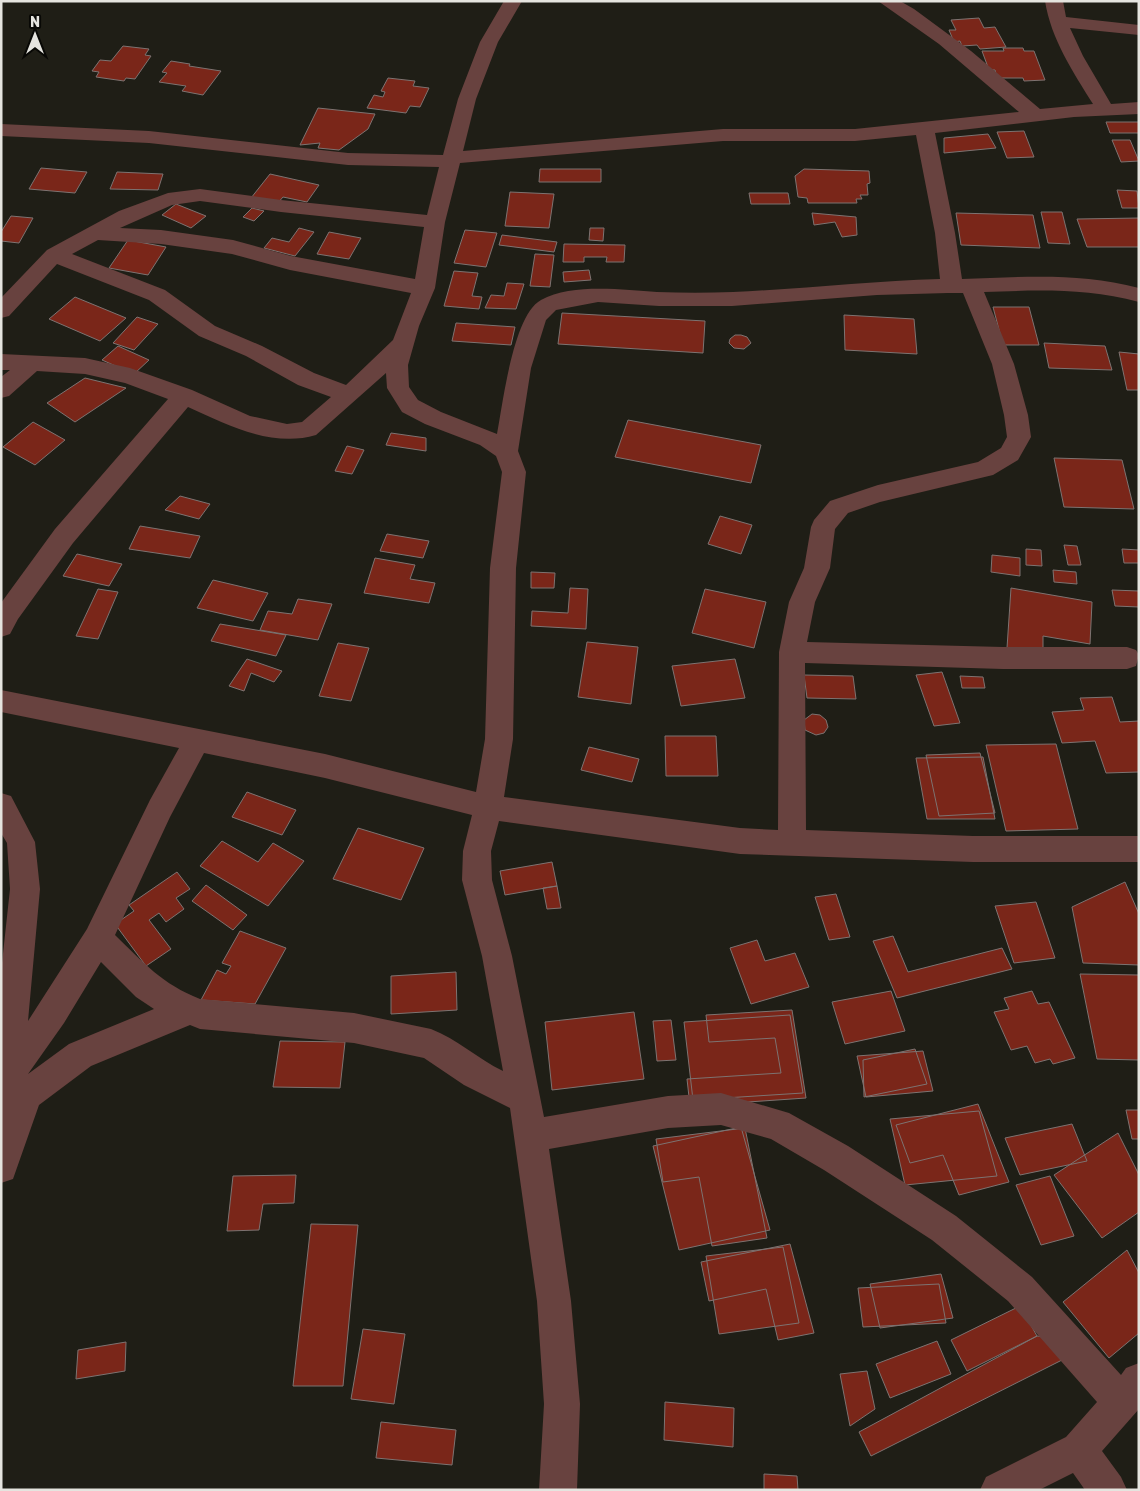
<svg xmlns="http://www.w3.org/2000/svg" width="1140" height="1491" viewBox="0 0 1140 1491" font-family="Rubik,sans-serif">
<style>
.building{fill:#7a2619;stroke:#7d7371}
.lines{fill:none;stroke-linecap:round;stroke-linejoin:round}
.minor{fill:#68423f;fill-rule:evenodd}
</style>
<rect width="100%" height="100%" fill="#1f1e16"/>
<path class="building" d="M979,18L984,28L995,27L1006,47L980,49L977,45L962,46L960,41L954,42L949,30H956L951,20Z
M123,46L149,49L145,55L151,56L135,79L126,78L124,81L96,77L99,72L92,71L100,60L111,61Z
M1003,48H1023L1024,51H1034L1045,80L1024,81L1023,78H997L995,70H989L982,51H1004Z
M171,61L190,64L189,66L221,71L203,95L182,91L186,86L159,82L167,73L162,72Z
M388,78L415,81L413,86L429,88L420,107L410,106L406,113L367,108L374,95L383,97L385,92L381,91Z
M318,108L375,114L368,129L339,150L318,148L320,143L300,145Z
M1106,122H1139V133H1110Z
M1024,131L1034,157L1007,158L997,132Z
M988,134L996,148L944,153V138Z
M1112,140H1130L1139,161L1121,162Z
M41,168L87,172L75,193L29,189Z
M540,169H601V182H539Z
M804,169L869,171L870,183L867,184L868,195H860L862,199H856L857,203H808L807,198L798,197L795,176Z
M117,172L163,174L158,190L110,189Z
M270,174L319,185L307,202L283,197L277,204L251,198Z
M1117,190L1137,191L1139,208H1122Z
M510,192L554,194L549,228L505,226Z
M749,193H788L790,204H751Z
M176,204L206,216L191,228L162,215Z
M252,208L264,211L254,221L243,217Z
M1041,212H1062L1070,244L1048,243Z
M812,213L856,217L857,235L842,237L835,222L814,225Z
M956,213L1033,215L1040,248L961,245Z
M11,216L33,218L19,243L1,241V232Z
M1139,218V247H1087L1077,219Z
M299,228L314,232L295,256L264,248L272,238L289,242Z
M590,228H604L603,241L589,240Z
M465,230L497,233L486,267L454,263Z
M329,232L361,238L349,259L317,254Z
M502,235L557,242L554,252L499,245Z
M128,240L166,247L148,275L109,268Z
M564,244L625,245L624,262H606L607,257H584V262H563Z
M535,254L554,255L550,287L530,286Z
M589,270L591,280L564,282L563,272Z
M454,271L478,273L472,296L482,297L479,309L444,306Z
M507,283L524,284L516,309L485,308L491,295L504,296Z
M75,297L126,318L100,341L49,319Z
M993,307H1029L1039,345H1003Z
M562,313L705,321L703,353L558,344Z
M844,315L914,319L917,354L845,350Z
M137,317L158,324L134,350L113,343Z
M456,323L515,327L511,345L452,341Z
M741,335L747,337L751,343L744,349L734,348L729,343L730,339L735,335Z
M1044,343L1105,346L1112,370L1049,368Z
M118,346L149,360L134,374L102,360Z
M1119,352L1139,354V390H1127Z
M85,378L126,388L75,422L47,403Z
M628,420L761,445L751,483L615,457Z
M33,422L65,440L35,465L3,447Z
M391,433L426,438V451L386,445Z
M347,446L364,450L352,474L335,471Z
M1054,458L1122,460L1134,509L1064,507Z
M180,496L210,504L199,519L165,510Z
M720,516L752,525L741,554L708,544Z
M140,526L200,536L190,558L129,549Z
M387,534L429,541L423,558L380,551Z
M1064,545L1077,546L1081,565H1068Z
M1026,549L1041,550L1042,566L1026,565Z
M1122,549L1139,550V563H1124Z
M77,554L122,564L109,586L63,576Z
M992,555L1020,558V576L991,572Z
M375,558L415,565L410,579L435,583L429,603L364,593Z
M1053,570L1076,572L1077,584L1054,582Z
M531,572L555,573L554,588H531Z
M213,580L268,593L253,621L197,608Z
M570,588L588,589L586,629L531,626L532,611L568,613Z
M1011,588L1092,602L1090,644L1043,636V655L1007,648Z
M98,589L118,592L98,639L76,636Z
M705,589L766,602L754,648L692,633Z
M1112,590L1139,591V607L1115,606Z
M298,599L332,604L318,640L260,630L268,611L292,614Z
M220,624L286,635L276,656L211,641Z
M587,642L638,647L631,704L578,697Z
M338,643L369,648L351,701L319,696Z
M247,659L282,671L274,682L251,673L244,691L229,686Z
M735,659L745,698L681,706L672,666Z
M942,672L960,723L934,726L916,675Z
M804,675L853,676L856,699L807,698Z
M960,676L983,677L985,688H962Z
M1112,697L1120,722L1139,721V772L1106,773L1095,741L1062,743L1052,712L1084,710L1080,698Z
M812,714L820,715L826,720L828,727L824,733L816,735L805,730L804,720Z
M665,736H716L718,776H666Z
M1056,744L1078,829L1006,831L986,745Z
M589,747L639,759L632,782L581,770Z
M980,753L995,813L939,816L926,755Z
M983,757L995,819H927L916,758Z
M247,792L296,810L282,835L232,817Z
M358,828L424,848L401,900L333,879Z
M222,841L258,862L273,843L304,861L268,906L200,866Z
M552,862L557,886L505,895L500,871Z
M177,872L190,889L176,898L184,909L166,922L159,913L149,920L171,949L146,966L115,924L134,911L129,905Z
M1125,882L1139,914V965L1083,963L1072,907Z
M206,885L247,915L233,930L192,901Z
M557,886L561,908L547,909L543,888Z
M836,894L850,937L829,940L815,897Z
M1036,902L1055,958L1014,963L995,906Z
M240,931L286,948L255,1004L201,1000L217,970L226,974L231,966L222,963Z
M893,936L908,972L1002,948L1012,969L897,998L873,941Z
M757,940L765,961L795,953L809,987L751,1004L730,948Z
M456,972L457,1010L391,1014V976Z
M1080,974L1139,975V1060L1097,1059Z
M891,991L905,1031L845,1044L832,1002Z
M1032,991L1038,1004L1049,1002L1075,1058L1053,1064L1050,1059L1035,1063L1027,1046L1011,1050L994,1012L1009,1009L1004,998Z
M792,1010L806,1098L690,1106L687,1079L781,1073L775,1038L709,1042L706,1015Z
M634,1012L644,1079L552,1090L545,1022Z
M790,1015L803,1093L693,1100L684,1022Z
M671,1020L676,1060L657,1061L653,1021Z
M280,1041L345,1042L340,1088L273,1087Z
M915,1049L927,1084L864,1097L863,1060Z
M923,1051L933,1091L866,1097L857,1056Z
M978,1104L1009,1182L959,1195L943,1155L910,1163L896,1125Z
M1126,1110H1139V1139H1132Z
M979,1111L997,1176L905,1185L890,1119Z
M1072,1124L1087,1161L1020,1175L1005,1138Z
M741,1127L770,1230L679,1250L653,1146Z
M745,1128L767,1238L712,1246L699,1177L663,1182L656,1139Z
M1118,1133L1139,1175V1212L1102,1238L1054,1175Z
M296,1175L294,1203L263,1204L259,1230L227,1231L233,1176Z
M1050,1176L1074,1236L1041,1245L1016,1185Z
M311,1224L358,1225L343,1386H293Z
M790,1244L814,1333L778,1340L766,1289L709,1301L701,1262Z
M783,1247L799,1323L719,1334L706,1256Z
M1127,1250L1139,1273V1333L1109,1358L1063,1302Z
M941,1274L953,1318L880,1328L870,1284Z
M939,1284L946,1323L863,1327L858,1288Z
M1020,1306L1037,1336L967,1371L951,1340Z
M363,1329L405,1334L394,1404L351,1399Z
M1037,1336L1049,1337L1062,1360L871,1456L859,1432Z
M937,1341L951,1374L890,1398L876,1364Z
M126,1342L125,1371L76,1379L78,1350Z
M867,1371L875,1409L850,1426L840,1374Z
M665,1402L734,1408L733,1447L664,1440Z
M381,1422L456,1430L452,1465L376,1458Z
M764,1474L797,1476L798,1490H764Z"/>
<g class="lines">
<path class="minor" d="M504,1H522L498,42L476,99L463,151L723,129H855L1019,112L939,44L878,1H900L914,9L971,51L1040,109L1093,104C1073,72 1051,39 1045,1H1063L1066,17L1139,25V35L1070,28L1083,56L1111,104L1139,102V114L1074,117L935,133L955,233L962,279C1023,277 1078,272 1139,288V302C1085,288 1039,290 984,292L1014,364L1028,415L1031,437L1018,460L993,475L880,502L848,513L835,529L830,568L815,602L807,642L1003,647H1127L1136,650L1139,655L1136,666L1127,669H1003L805,663L806,830L973,836H1139V862H973L740,854L499,821L491,851L492,880L512,956L544,1117L668,1096L721,1093L789,1113L848,1146L956,1216L1032,1277L1121,1375L1126,1368L1139,1363V1409L1102,1451L1121,1477L1127,1490H1085L1073,1473L1039,1490H980L986,1477L1066,1437L1097,1402L1008,1301L932,1240L824,1170L771,1139L721,1125L668,1128L549,1149L571,1301L580,1404L577,1490H539L544,1404L537,1301L510,1108L464,1085L424,1058L354,1043L200,1029L190,1025L91,1066L39,1105L13,1179L1,1183V972L10,889L7,843L1,833V793L11,796L35,842L40,889L28,1021L87,929L150,800L179,748L1,712V690L325,754L476,792L485,739L490,568L502,472L496,456L480,445L425,424L402,412L387,388L386,373L316,435C272,448 228,425 188,407L73,543L18,619L10,634L1,637V603L55,529L168,399L125,383L85,374L37,371L9,396L1,398V377L10,370H1V354L85,358L130,368L192,390L250,416L287,424L302,422L331,397L298,385L246,356L199,336L149,300L57,264L9,316L1,318V298L47,250L119,211L168,193L200,189L281,200L427,215L439,167L348,165L149,143L1,136V124L149,131L348,153L443,155L458,99L480,42ZM916,135L935,233L940,279C871,281 802,289 733,292C708,293 682,293 657,292C623,290 572,283 541,300C513,315 503,403 497,434L441,412L418,400L409,387L408,365L419,326L435,288L445,222L460,163L723,141H855ZM200,201L281,212L424,227L415,279L291,256L233,240L161,230L120,228L172,205ZM98,240L161,244L232,254L290,270L411,293L393,340L346,385L314,373L262,346L215,326L165,290L72,254ZM948,293H963L992,364L1004,415L1007,437L1001,448L978,462L878,485L830,501L814,520L811,527L804,568L789,602L779,652L778,830L740,828L504,797L513,739L516,568L526,472L518,451L531,368L546,320L556,310L598,302L659,306H732L877,295ZM204,753L325,778L472,815L463,851L462,880L482,956L503,1071C478,1059 457,1039 431,1029L354,1013L200,999C162,984 144,963 115,935L170,817ZM101,962L136,997L154,1009L69,1044L28,1074L64,1023Z"/>
</g>
<rect width="1140" height="1491" fill="none" stroke="#e5e4df" stroke-width="5"/>
<g transform="translate(35 35)" stroke="#080805" stroke-width="4" paint-order="stroke">
<path d="M0-4L9 19L0 12L-9 19Z" fill="#e5e4df"/>
<text y="-8" font-size="14" font-weight="bold" text-anchor="middle" fill="#e5e4df">N</text>
</g>
</svg>
